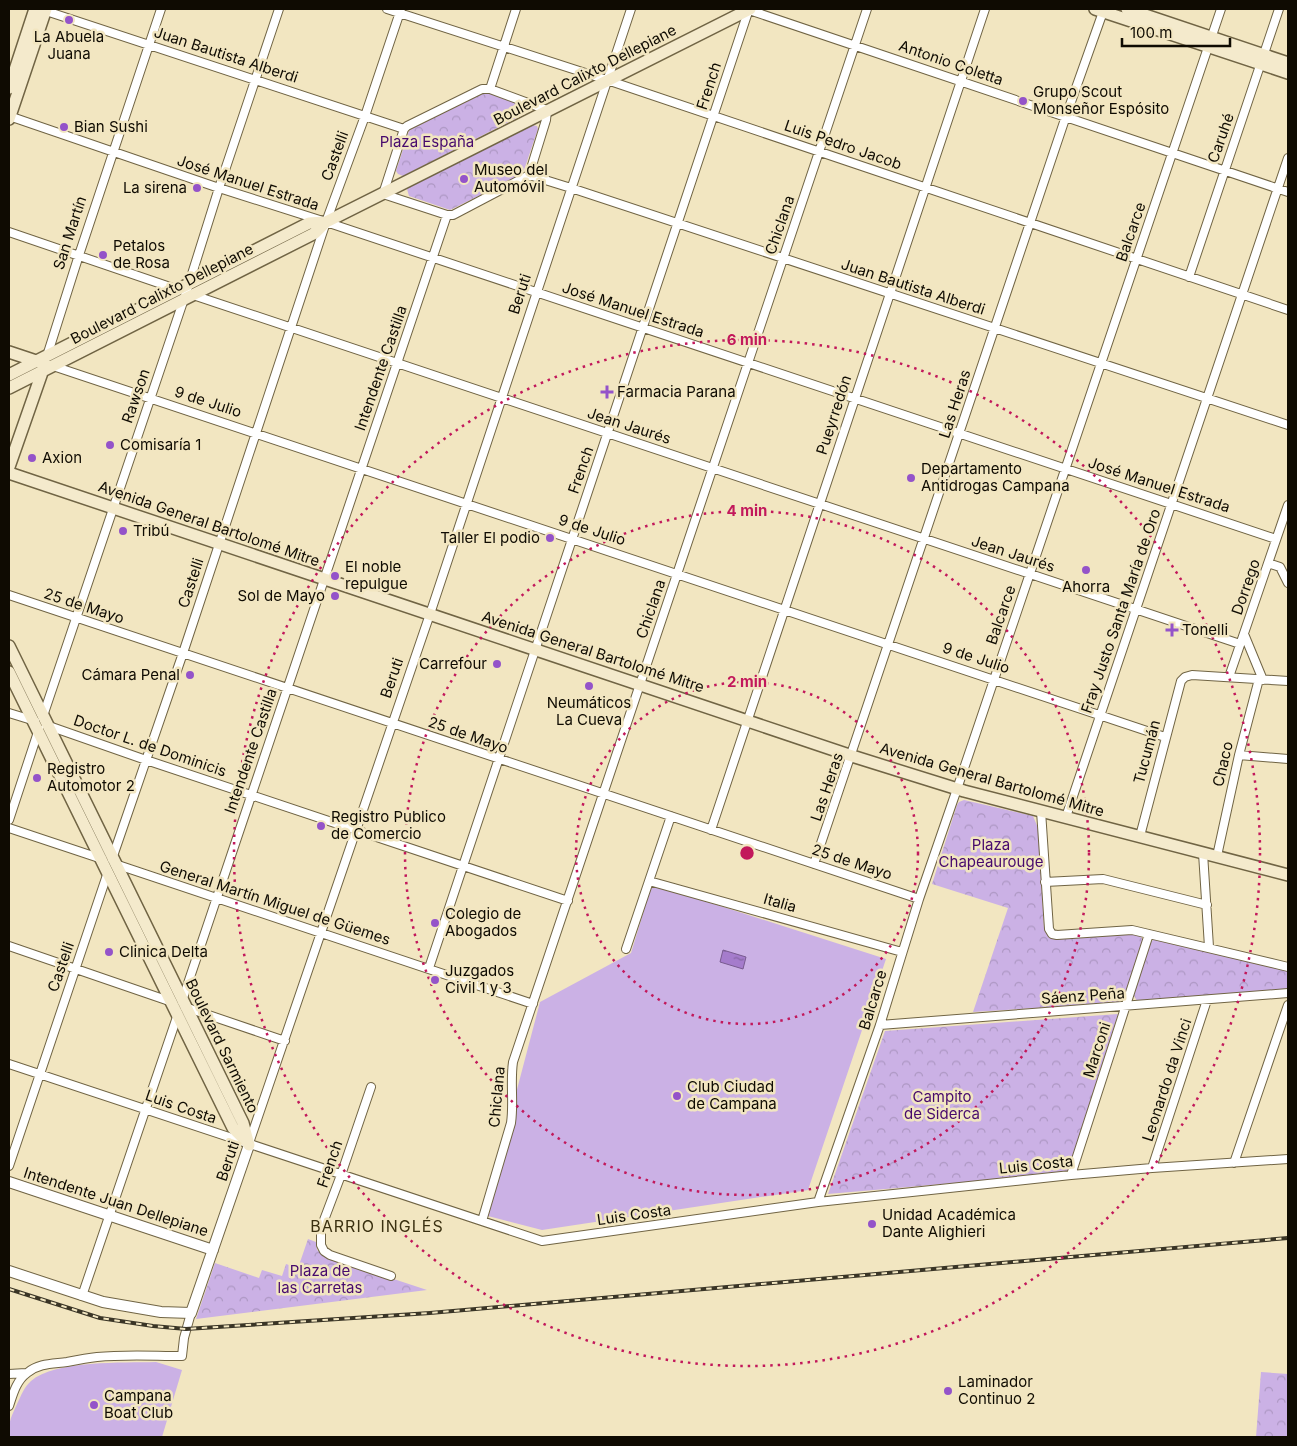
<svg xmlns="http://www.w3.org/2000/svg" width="1297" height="1446" viewBox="0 0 1297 1446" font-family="Inter,sans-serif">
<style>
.park{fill:url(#park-crowns)}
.garden{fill:#cbb1e5}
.water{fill:url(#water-ripples);stroke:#785a8f}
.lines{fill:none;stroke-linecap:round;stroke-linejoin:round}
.minor-casing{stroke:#706444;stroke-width:10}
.tertiary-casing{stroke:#706444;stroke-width:12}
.secondary-casing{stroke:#706444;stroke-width:14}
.minor{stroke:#fff;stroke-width:8}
.tertiary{stroke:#fff;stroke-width:10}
.secondary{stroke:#f4eacc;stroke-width:11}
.rail-casing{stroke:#3a3526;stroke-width:4}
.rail{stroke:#f2e6c1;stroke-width:2;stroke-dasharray:5.5;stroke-linecap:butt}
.ring{fill:none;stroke:#c2185b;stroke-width:2.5;stroke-dasharray:2.5 5}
.poi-dot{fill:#9453c9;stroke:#f2e6c1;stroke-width:2}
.labels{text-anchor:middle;stroke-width:5;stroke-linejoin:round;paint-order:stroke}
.poi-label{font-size:15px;fill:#0f0b02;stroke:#f2e6c1;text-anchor:start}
.street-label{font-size:15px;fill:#0f0b02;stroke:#f2e6c1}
.park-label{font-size:15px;fill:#470a6d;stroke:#f2e6c1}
.neighbourhood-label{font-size:16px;letter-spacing:1px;fill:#3a3010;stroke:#f2e6c1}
.centre{fill:#c2185b;stroke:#f2e6c1;stroke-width:2.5}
.ring-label{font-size:15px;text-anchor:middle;font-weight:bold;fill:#c2185b;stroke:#f2e6c1;stroke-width:5;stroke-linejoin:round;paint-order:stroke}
</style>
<defs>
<pattern id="park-crowns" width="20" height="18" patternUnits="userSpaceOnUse" patternTransform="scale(1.25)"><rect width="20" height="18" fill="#cbb1e5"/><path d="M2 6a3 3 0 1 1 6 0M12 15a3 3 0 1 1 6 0" fill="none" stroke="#ad97c3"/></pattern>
<pattern id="water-ripples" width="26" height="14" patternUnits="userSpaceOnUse" patternTransform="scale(1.25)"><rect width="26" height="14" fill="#a57ccc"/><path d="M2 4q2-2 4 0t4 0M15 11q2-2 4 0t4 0" fill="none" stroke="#8564a3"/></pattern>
</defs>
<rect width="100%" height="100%" fill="#f2e6c1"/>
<path class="park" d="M488,93L524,106L526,113L403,176L398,174L396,171L409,131L413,128L479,95Z
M532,125L537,126L538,129L524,170L519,176L450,210L409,196L407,189L409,187Z
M964,800L1033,816L1038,828L1044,928L1047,933L1051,937L1130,932C1137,934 1141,934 1143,941L1127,997L1118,1003L973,1012L1008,908L932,884L957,805L959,802Z
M1154,939H1158L1288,971V988L1284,990L1137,1001L1133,994L1149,944Z
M1118,1014L1068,1173L828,1194L885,1031Z
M308,1239L316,1242L317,1250L327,1257L427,1290L196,1319L215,1263L259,1278L262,1270L282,1276L286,1264L298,1268Z
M1261,1372L1288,1374V1437H1256Z"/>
<path class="garden" d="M652,884L886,959L808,1190L542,1230L484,1215L540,1002L631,953Z
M156,1362L182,1370L162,1437H9C9,1420 10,1420 17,1404C21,1396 24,1387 31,1381C55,1360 124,1363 156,1362Z"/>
<path class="water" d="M723,950L746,957L743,969L720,962Z"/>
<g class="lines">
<g class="minor-casing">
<path id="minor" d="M387,9L607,80L1288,310
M746,9L1288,192
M43,10L404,129
M482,89H490L547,110L546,120L529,175L453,215H447L383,194L404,129L407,126Z
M490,89L516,9
M9,116L219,188L326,222L1276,539
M529,175L571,188L1288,425
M9,232L179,290
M1189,277L1279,9
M193,295L1240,644
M47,356L79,255L161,9
M53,366L1165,737
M1268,563L1280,567L1288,583
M9,595L919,899
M1244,634L1263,680
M1229,677L1288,505
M9,713L35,721
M43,716L186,293L219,188L279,9
M46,725L146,760L568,901
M1239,755L1288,759
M1041,811L1049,929L1052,934L1057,935L1132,930L1288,967
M1066,817L1288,158
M9,820L39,729
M9,828L102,859
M711,830L985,9
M1140,836L1181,681L1185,677L1192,675L1288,681
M1203,853L1209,947
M1217,856L1239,755L1259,679
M112,859L183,653L326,222L365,116L401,9
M115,864L533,1004
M814,864L1066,116L1104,9
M649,881L902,952
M1045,882L1103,879L1207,905
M9,946L172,1002
M626,949L671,816
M429,968L749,9
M182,1001L447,215
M185,1007L285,1041
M880,1025L1288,993
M9,1064L542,1241L818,1202L1071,1175L1152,1168L1288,1159
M371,1087L341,1175L321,1228V1245L324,1251L330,1255L391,1276
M249,1143L430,614L631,9
M1234,1163L1288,1005
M9,1166L108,872
M1152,1168L1207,1000
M1071,1175L1149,934
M818,1202L880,1025L919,899L957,789L1221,9
M482,1221L511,1123C514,1103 510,1083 513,1062L867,9
M82,1296L178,1014
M9,1374L26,1373
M9,1406C13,1394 16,1381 27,1373C39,1363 53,1364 67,1362C77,1360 87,1358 97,1357C125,1354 154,1356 182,1356L184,1338L191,1313"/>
</g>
<g class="tertiary-casing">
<path id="tertiary" d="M9,1182L213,1250
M9,1271L103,1302L161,1312L191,1313L249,1145"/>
</g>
<g class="secondary-casing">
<path id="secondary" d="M1095,9L1288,73
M1127,9L1288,63
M9,88L35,9
M9,119L46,9
M9,352L45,364L9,467
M9,375L309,223L326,222
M9,388L315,233L326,222L750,9
M9,473L852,756L964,791L1288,875
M9,646L243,1123L249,1145
M9,672L233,1128L248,1143"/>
</g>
<use href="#minor" class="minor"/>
<use href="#tertiary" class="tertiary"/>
<use href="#secondary" class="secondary"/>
<g class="rail-casing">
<path id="rail" d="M9,1289L100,1318L153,1326L186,1329L430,1313L1288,1238"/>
</g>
<use href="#rail" class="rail"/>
</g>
<g class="ring">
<circle cx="747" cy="853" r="171"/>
<circle cx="747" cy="853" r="342"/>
<circle cx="747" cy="853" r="513"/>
</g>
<g class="poi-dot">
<circle cx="69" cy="20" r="5"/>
<circle cx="1023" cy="101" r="5"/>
<circle cx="64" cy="127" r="5"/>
<circle cx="464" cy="179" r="5"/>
<circle cx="197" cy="188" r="5"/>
<circle cx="103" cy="255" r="5"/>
<path d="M604.5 384.5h5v5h5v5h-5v5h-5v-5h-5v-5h5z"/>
<circle cx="110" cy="445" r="5"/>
<circle cx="32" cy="458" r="5"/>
<circle cx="911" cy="478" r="5"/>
<circle cx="123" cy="531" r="5"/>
<circle cx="550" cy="538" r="5"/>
<circle cx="1086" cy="570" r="5"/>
<circle cx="335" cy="576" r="5"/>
<circle cx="335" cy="596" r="5"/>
<path d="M1169.5 622.5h5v5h5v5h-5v5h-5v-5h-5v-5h5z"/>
<circle cx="497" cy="664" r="5"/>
<circle cx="190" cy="675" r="5"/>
<circle cx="589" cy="686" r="5"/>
<circle cx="37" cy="778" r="5"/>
<circle cx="321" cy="826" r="5"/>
<circle cx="435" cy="923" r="5"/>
<circle cx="109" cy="952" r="5"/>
<circle cx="435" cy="980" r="5"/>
<circle cx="677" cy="1096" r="5"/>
<circle cx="872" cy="1224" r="5"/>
<circle cx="948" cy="1391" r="5"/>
<circle cx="94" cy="1405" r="5"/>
</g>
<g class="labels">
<g class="poi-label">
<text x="69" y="42" text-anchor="middle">La Abuela<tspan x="69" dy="17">Juana</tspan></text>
<text x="1033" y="97">Grupo Scout<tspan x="1033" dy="17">Monseñor Espósito</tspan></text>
<text x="74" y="132">Bian Sushi</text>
<text x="474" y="175">Museo del<tspan x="474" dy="17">Automóvil</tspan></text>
<text x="187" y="193" text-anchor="end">La sirena</text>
<text x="113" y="251">Petalos<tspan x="113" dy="17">de Rosa</tspan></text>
<text x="617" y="397">Farmacia Parana</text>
<text x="120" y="450">Comisaría 1</text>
<text x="42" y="463">Axion</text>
<text x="921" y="474">Departamento<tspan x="921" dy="17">Antidrogas Campana</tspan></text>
<text x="133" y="536">Tribú</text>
<text x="540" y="543" text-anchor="end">Taller El podio</text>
<text x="345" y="572">El noble<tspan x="345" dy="17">repulgue</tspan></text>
<text x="1086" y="592" text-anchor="middle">Ahorra</text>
<text x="325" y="601" text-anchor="end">Sol de Mayo</text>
<text x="1182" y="635">Tonelli</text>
<text x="487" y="669" text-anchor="end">Carrefour</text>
<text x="180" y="680" text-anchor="end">Cámara Penal</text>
<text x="589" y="708" text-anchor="middle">Neumáticos<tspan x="589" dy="17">La Cueva</tspan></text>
<text x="47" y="774">Registro<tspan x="47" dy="17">Automotor 2</tspan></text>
<text x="331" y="822">Registro Publico<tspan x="331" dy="17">de Comercio</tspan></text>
<text x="445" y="919">Colegio de<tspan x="445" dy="17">Abogados</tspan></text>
<text x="119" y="957">Clinica Delta</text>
<text x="445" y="976">Juzgados<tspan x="445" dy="17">Civil 1 y 3</tspan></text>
<text x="687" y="1092">Club Ciudad<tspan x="687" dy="17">de Campana</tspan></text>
<text x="882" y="1220">Unidad Académica<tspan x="882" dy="17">Dante Alighieri</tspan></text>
<text x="958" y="1387">Laminador<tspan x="958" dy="17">Continuo 2</tspan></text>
<text x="104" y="1401">Campana<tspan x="104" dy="17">Boat Club</tspan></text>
</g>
<g class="street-label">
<text transform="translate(226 55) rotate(18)" y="5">Juan Bautista Alberdi</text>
<text transform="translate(951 63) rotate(19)" y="5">Antonio Coletta</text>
<text transform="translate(585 75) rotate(-27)" y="5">Boulevard Calixto Dellepiane</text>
<text transform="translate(709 86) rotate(-72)" y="5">French</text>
<text transform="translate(1221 138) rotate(-71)" y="5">Caruhé</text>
<text transform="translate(843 145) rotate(19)" y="5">Luis Pedro Jacob</text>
<text transform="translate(335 156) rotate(-70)" y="5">Castelli</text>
<text transform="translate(248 183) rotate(18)" y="5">José Manuel Estrada</text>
<text transform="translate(780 225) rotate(-71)" y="5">Chiclana</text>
<text transform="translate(1131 232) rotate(-71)" y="5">Balcarce</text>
<text transform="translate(70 233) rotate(-72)" y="5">San Martín</text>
<text transform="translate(913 287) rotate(18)" y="5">Juan Bautista Alberdi</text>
<text transform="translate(162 294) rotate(-27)" y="5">Boulevard Calixto Dellepiane</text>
<text transform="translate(520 294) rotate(-72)" y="5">Beruti</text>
<text transform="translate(633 310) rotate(18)" y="5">José Manuel Estrada</text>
<text transform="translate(381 368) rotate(-71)" y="5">Intendente Castilla</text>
<text transform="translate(136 396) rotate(-71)" y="5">Rawson</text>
<text transform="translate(208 402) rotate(18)" y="5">9 de Julio</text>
<text transform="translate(955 404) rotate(-72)" y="5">Las Heras</text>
<text transform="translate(834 415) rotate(-72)" y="5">Pueyrredón</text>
<text transform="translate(629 426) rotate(18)" y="5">Jean Jaurés</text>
<text transform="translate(581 470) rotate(-71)" y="5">French</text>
<text transform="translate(1159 485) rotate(18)" y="5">José Manuel Estrada</text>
<text transform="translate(209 524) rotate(19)" y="5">Avenida General Bartolomé Mitre</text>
<text transform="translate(592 530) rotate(18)" y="5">9 de Julio</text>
<text transform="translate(1013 554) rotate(18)" y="5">Jean Jaurés</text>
<text transform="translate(191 583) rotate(-72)" y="5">Castelli</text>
<text transform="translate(1246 587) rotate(-71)" y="5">Dorrego</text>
<text transform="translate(84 606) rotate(18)" y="5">25 de Mayo</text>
<text transform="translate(651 609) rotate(-71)" y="5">Chiclana</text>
<text transform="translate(1121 611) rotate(-71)" y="5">Fray Justo Santa María de Oro</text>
<text transform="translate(1001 615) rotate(-71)" y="5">Balcarce</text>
<text transform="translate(593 652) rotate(18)" y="5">Avenida General Bartolomé Mitre</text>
<text transform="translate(976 658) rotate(18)" y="5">9 de Julio</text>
<text transform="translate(392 678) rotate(-71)" y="5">Beruti</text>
<text transform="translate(468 735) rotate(19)" y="5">25 de Mayo</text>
<text transform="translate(150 746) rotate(19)" y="5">Doctor L. de Dominicis</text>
<text transform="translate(251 751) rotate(-71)" y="5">Intendente Castilla</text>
<text transform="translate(1147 752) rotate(-75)" y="5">Tucumán</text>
<text transform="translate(1223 764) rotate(-77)" y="5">Chaco</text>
<text transform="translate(992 780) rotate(16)" y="5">Avenida General Bartolomé Mitre</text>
<text transform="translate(827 787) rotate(-71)" y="5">Las Heras</text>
<text transform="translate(852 862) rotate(18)" y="5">25 de Mayo</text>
<text transform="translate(275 903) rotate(18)" y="5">General Martín Miguel de Güemes</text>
<text transform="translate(780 903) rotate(16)" y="5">Italia</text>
<text transform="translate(61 967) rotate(-71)" y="5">Castelli</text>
<text transform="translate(1083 996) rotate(-4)" y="5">Sáenz Peña</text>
<text transform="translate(873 1000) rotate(-73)" y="5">Balcarce</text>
<text transform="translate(222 1046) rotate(64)" y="5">Boulevard Sarmiento</text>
<text transform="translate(1097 1050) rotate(-72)" y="5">Marconi</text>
<text transform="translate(1167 1080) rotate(-72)" y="5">Leonardo da Vinci</text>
<text transform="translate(497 1097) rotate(-85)" y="5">Chiclana</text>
<text transform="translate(181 1107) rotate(19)" y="5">Luis Costa</text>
<text transform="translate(228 1161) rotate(-71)" y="5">Beruti</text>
<text transform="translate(330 1164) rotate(-71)" y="5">French</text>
<text transform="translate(1036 1165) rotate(-6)" y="5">Luis Costa</text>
<text transform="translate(116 1202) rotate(18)" y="5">Intendente Juan Dellepiane</text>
<text transform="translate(634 1215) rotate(-8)" y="5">Luis Costa</text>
</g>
<g class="park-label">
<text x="427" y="147">Plaza España</text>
<text x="991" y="850">Plaza<tspan x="991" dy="17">Chapeaurouge</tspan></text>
<text x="942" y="1102">Campito<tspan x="942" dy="17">de Siderca</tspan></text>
<text x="320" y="1276">Plaza de<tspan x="320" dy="17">las Carretas</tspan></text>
</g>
<g class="neighbourhood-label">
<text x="377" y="1232">BARRIO INGLÉS</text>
</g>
</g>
<circle cx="747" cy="853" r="8" class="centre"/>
<g class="ring-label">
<text x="747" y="345">6 min</text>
<text x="747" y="516">4 min</text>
<text x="747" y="687">2 min</text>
</g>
<rect width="1297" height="1446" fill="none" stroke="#0f0b02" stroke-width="20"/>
<path d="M1122 38v8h108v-8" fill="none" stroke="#0f0b02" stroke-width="2.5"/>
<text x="1130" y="38" font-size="15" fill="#0f0b02" stroke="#f2e6c1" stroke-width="4" paint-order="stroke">100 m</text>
</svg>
